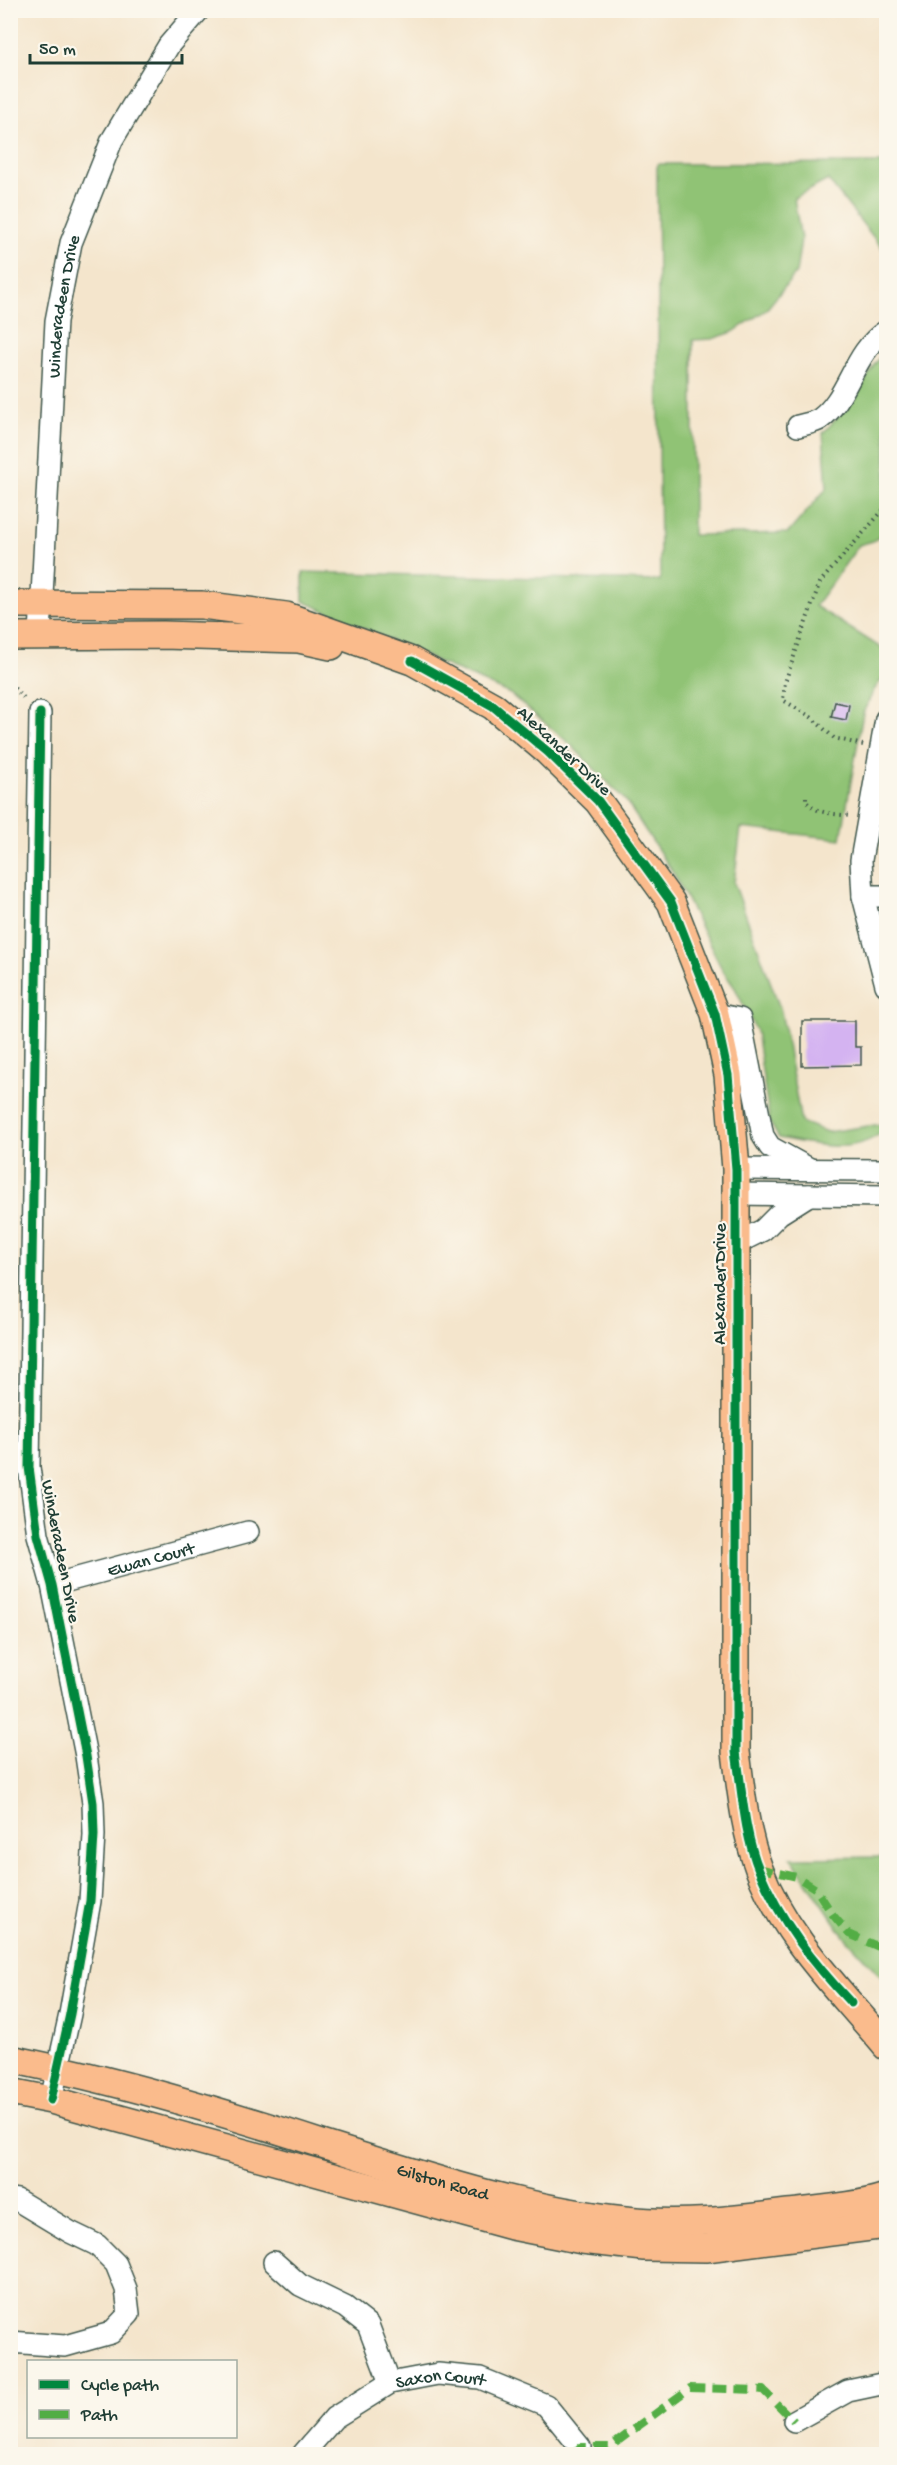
<svg xmlns="http://www.w3.org/2000/svg" width="897" height="2465" viewBox="0 0 897 2465" font-family="'Gochi Hand',sans-serif">
<style>
.green{fill:#90c374;stroke:#588054;stroke-width:1.5}
.building{fill:#d4b3f1}
.lines{fill:none;stroke-linecap:round;stroke-linejoin:round}
.minor-casing{stroke:#3f564b;stroke-width:24}
.major-casing{stroke:#3f564b;stroke-width:30}
.path{stroke:#3f564b;stroke-width:4;stroke-dasharray:1.5 4.5;stroke-linecap:butt}
.minor{stroke:#fff;stroke-width:21}
.major{stroke:#fabb8c;stroke-width:27}
.quiet{stroke:#52ad45;stroke-width:8;stroke-dasharray:15 8;stroke-linecap:butt}
.cycleway-casing{stroke:#fbf7ec;stroke-width:13}
.cycleway{stroke:#00873e;stroke-width:9}
.labels{text-anchor:middle;stroke-width:4.5;stroke-linejoin:round;paint-order:stroke}
.street-label{font-size:18px;fill:#1f3d34;stroke:#fbf7ec}
</style>
<rect width="100%" height="100%" fill="#fbf7ec"/>
<filter id="ink" filterUnits="userSpaceOnUse"><feTurbulence type="fractalNoise" baseFrequency=".0167" numOctaves="2"/><feDisplacementMap in="SourceGraphic" scale="12" xChannelSelector="R" yChannelSelector="G"/><feConvolveMatrix kernelMatrix="1 2 1 2 8 2 1 2 1" color-interpolation-filters="sRGB"/></filter>
<filter id="wash" filterUnits="userSpaceOnUse"><feTurbulence type="fractalNoise" baseFrequency=".008" numOctaves="4" result="noise"/><feDisplacementMap in="SourceGraphic" scale="24" xChannelSelector="R" yChannelSelector="G"/><feGaussianBlur stdDeviation="1.35" result="paint"/><feColorMatrix in="noise" values="0 0 0 0 0 0 0 0 0 0 0 0 0 0 0 0 0 1.4 0 .05"/><feComposite in="paint" operator="in"/></filter>
<g filter="url(#wash)">
<rect width="100%" height="100%" fill="#f4e5cc"/>
<path class="green" d="M886,163V253L828,180L794,198L801,239L796,273L766,310L733,332L712,339L693,340V535L788,533L827,488L823,433L856,397L874,365L886,349V532L873,541L859,545L815,606L886,651V674L874,690L863,713L841,839L741,828L734,883L781,1011L801,1122L827,1132L883,1124L882,1132C853,1156 813,1144 779,1138L770,1123L756,1031L735,988L723,971L674,874L626,801L570,744L510,694L303,601V572L660,581L657,164Z
M886,1857V1982L843,1935L791,1858Z"/>
<g id="blocks">
<path class="building" d="M835,702L849,705L846,720L831,717Z
M802,1021H855V1047H861V1065L802,1066Z"/>
</g>
</g>
<g filter="url(#ink)">
<use href="#blocks" fill-opacity="0" stroke="#3f564b" stroke-width="1.5"/>
<g class="lines">
<g class="minor-casing">
<g id="minor">
<path d="M798,426C804,424 814,423 820,419C849,398 853,352 886,331"/>
<path id="s1" d="M40,635L56,321L71,243L112,140L169,45L199,10"/>
<path d="M40,713L29,1467L38,1535L52,1585L86,1756L93,1803L94,1835L90,1901L70,2014L51,2100"/>
<path d="M886,719L861,860L863,896L886,985"/>
<path d="M863,896H886"/>
<path d="M715,1014L740,1019L763,1136L770,1147L810,1169"/>
<path d="M736,1169L886,1170"/>
<path d="M736,1194L886,1196"/>
<path d="M735,1244L763,1230L779,1214L809,1195"/>
<path id="s2" d="M52,1585L248,1532"/>
<path d="M10,2199L17,2200L70,2232L97,2245L116,2264L126,2289L129,2314L111,2333L65,2346L10,2342"/>
<path d="M274,2262L300,2285L345,2307L368,2325L390,2383"/>
<path d="M794,2421L848,2391L886,2383"/>
<path id="s3" d="M303,2454L334,2418L390,2383L438,2374L480,2378L546,2405L580,2447"/>
</g>
</g>
<g class="major-casing">
<g id="major">
<path d="M10,604L202,605L286,616L412,661L493,706L548,752L598,801L671,902L715,1014L728,1075L736,1169V1752C741,1790 745,1832 759,1869C785,1938 840,1990 886,2046"/>
<path d="M10,636L163,635L299,639L331,646"/>
<path id="s4" d="M10,2059C116,2080 219,2111 322,2144C421,2175 521,2209 625,2220C680,2226 734,2220 788,2213C820,2209 856,2207 886,2197"/>
<path d="M10,2092L51,2100L512,2226L582,2240L644,2247L706,2248L886,2225"/>
</g>
</g>
<path class="path" d="M10,684L26,700
M863,745L834,738L811,717L783,700L785,682L820,582L886,507
M806,797V801C815,814 836,814 850,816"/>
<use href="#minor" class="minor"/>
<use href="#major" class="major"/>
<path class="quiet" d="M758,1868L797,1877L816,1889L833,1915L849,1934L886,1950
M574,2454L580,2447H610L690,2388L763,2390L794,2421"/>
<g class="cycleway-casing">
<path id="cycleway" d="M412,661L493,706L548,752L598,801L671,902L715,1014L728,1075L736,1169V1752C742,1790 744,1833 759,1870C780,1921 813,1963 851,2003
M40,713L29,1467L38,1535L52,1585L86,1756L93,1803L94,1835L90,1901L70,2014L51,2100"/>
</g>
<use href="#cycleway" class="cycleway"/>
</g>
</g>
<g class="labels">
<g class="street-label">
<text dy="6" stroke="none"><textPath href="#s1" startOffset="330">Winderadeen Drive</textPath></text>
<text transform="translate(565 750) rotate(43)" y="6">Alexander Drive</text>
<text transform="translate(719 1284) rotate(-90)" y="6">Alexander Drive</text>
<text transform="translate(62 1551) rotate(79)" y="6">Winderadeen Drive</text>
<text dy="6" stroke="none"><textPath href="#s2" startOffset="102">Ewan Court</textPath></text>
<text dy="6" stroke="none"><textPath href="#s4" startOffset="450">Gilston Road</textPath></text>
<text dy="6" stroke="none"><textPath href="#s3" startOffset="165">Saxon Court</textPath></text>
</g>
</g>
<rect width="897" height="2465" fill="none" stroke="#fbf7ec" stroke-width="36"/>
<rect x="27" y="2360" width="210" height="78" fill="#fbf7ec" stroke="#a3ada2" stroke-width="1.5"/>
<rect x="39" y="2380" width="30" height="9" fill="#00873e" stroke="#a3ada2" stroke-width="1.5"/>
<text x="81" y="2390" font-size="18" fill="#1f3d34">Cycle path</text>
<rect x="39" y="2410" width="30" height="9" fill="#52ad45" stroke="#a3ada2" stroke-width="1.5"/>
<text x="81" y="2420" font-size="18" fill="#1f3d34">Path</text>
<path d="M30 54v9h152v-9" fill="none" stroke="#1f3d34" stroke-width="3"/>
<text x="39" y="54" font-size="18" fill="#1f3d34" stroke="#fbf7ec" stroke-width="4.5" paint-order="stroke">50 m</text>
</svg>
